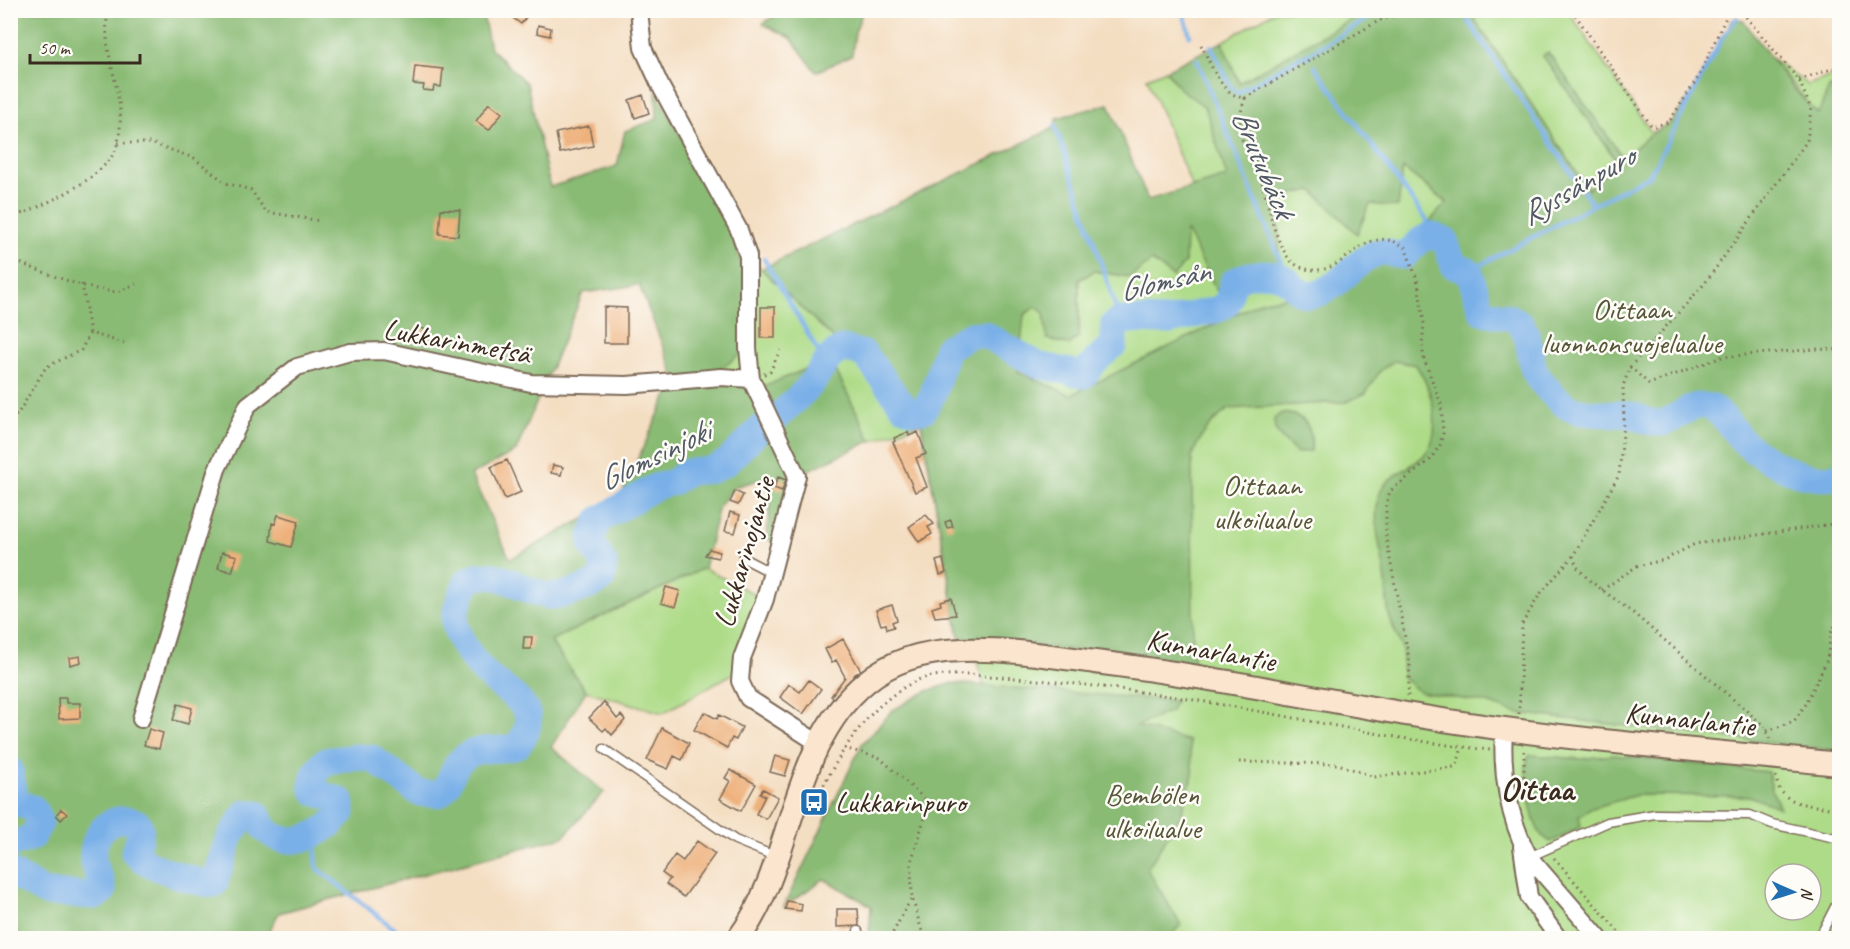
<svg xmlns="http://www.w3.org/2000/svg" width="1850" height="949" viewBox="0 0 1850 949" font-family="Caveat,sans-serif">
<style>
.green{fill:#aedb88;stroke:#748253;stroke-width:1.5;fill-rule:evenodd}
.forest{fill:#8abb74;stroke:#627249;stroke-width:1.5;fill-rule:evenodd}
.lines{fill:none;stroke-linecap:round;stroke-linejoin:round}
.stream{stroke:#7ab0e8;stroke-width:4.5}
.river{stroke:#7ab0e8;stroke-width:27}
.building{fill:#eeb17b}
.lane-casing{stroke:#7c6957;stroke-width:11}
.street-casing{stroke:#7c6957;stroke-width:20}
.secondary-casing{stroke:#7c6957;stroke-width:26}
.path{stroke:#7c6957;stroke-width:3;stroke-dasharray:1.5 4.5;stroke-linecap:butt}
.lane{stroke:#fff;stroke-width:8}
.street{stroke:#fff;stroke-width:16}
.secondary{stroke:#fbe5cf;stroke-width:22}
.labels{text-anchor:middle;stroke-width:5;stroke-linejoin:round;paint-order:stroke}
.park-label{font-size:30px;fill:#585638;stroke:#fdfcf7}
.street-label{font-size:30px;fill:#3b2a1e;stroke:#fdfcf7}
.poi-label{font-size:30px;fill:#3b2a1e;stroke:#fdfcf7;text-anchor:start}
.water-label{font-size:32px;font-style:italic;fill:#515965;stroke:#fdfcf7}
.quarter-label{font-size:33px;font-weight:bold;fill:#3b2a1e;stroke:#fdfcf7}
</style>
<rect width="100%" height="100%" fill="#fdfcf7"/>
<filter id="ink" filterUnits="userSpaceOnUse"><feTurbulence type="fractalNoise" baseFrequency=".0167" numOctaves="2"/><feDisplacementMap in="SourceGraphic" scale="12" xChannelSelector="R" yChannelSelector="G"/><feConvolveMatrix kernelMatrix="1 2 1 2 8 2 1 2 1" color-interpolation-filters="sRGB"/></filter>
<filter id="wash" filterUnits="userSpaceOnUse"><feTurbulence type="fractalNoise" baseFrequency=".008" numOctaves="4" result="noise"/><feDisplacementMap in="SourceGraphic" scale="24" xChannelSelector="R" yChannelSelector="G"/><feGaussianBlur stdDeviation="1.35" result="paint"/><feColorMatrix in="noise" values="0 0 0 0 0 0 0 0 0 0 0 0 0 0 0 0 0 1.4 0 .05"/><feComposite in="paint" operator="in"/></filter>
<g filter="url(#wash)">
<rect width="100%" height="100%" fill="#f4dec2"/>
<path class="green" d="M1275,11H1365L1239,83L1222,42Z
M1469,11H1568L1652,133L1622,159L1547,53L1544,57L1618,163L1588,189Z
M1770,57L1808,85L1839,73V84L1829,88L1839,486V938H1055L978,665L959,637L921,423L871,441L830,359L756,390L675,377L748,256L921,422L1024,315L1036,307L1079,336V280L1094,271L1130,277L1186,229L1220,296L1280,268L1277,197L1312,190L1370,204L1403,168L1447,203L1421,231L1457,264L1809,104ZM1366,259L1335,294L1301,296L1312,295ZM1775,874H1811V910H1775Z
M1166,70L1179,88L1205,106L1228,177L1192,187L1147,78Z
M704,568L760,597L734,673L663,713L586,691L550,641Z"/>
<path class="forest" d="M10,11H482L490,48L527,84L550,187L617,166L625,131L657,119L656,91L733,231L747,290L748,348L716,373L675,377L639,285L583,293L516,451L471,475L510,559L619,500L671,387L745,383L756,390L830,359L871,441L804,472L777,543L767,539L772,476L734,487L719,506L704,568L550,641L586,691L551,747L604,792L563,837L279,913L265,938H11Z
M781,11H863L855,32L852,55L816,72L791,38L763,24Z
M1365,11H1469L1588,189L1618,162L1543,56L1548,52L1623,158L1652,133L1670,123L1696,89L1732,20H1743L1793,88L1818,114L1829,88L1839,84V751L1516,713L1487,703L1420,692L1402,677C1402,668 1404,658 1402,649C1399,638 1392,627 1389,615C1386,602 1387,588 1385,574C1381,548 1371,520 1380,493C1387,475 1411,469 1424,455C1445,432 1431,387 1416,365L1394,361L1380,371L1366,393L1346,402L1229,409C1212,420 1198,438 1192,457L1193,664L959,637L921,422L761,269L1056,127L1057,118L1109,104L1148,200L1227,177L1205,107L1179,88L1166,70L1222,42L1239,83ZM1403,168L1447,202L1421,231L1420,255L1405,269L1392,253L1373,254L1320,292L1262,301L1071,395L1018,372L1024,315L1036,307L1044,313L1047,339L1069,345L1079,336V280L1094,271L1130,277L1152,261L1173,277L1185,262L1186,230L1220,297L1280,268L1278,197L1312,190L1357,234L1370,204L1398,207Z
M1281,413C1306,414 1313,427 1311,451L1296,453C1286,440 1274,437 1274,419Z
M953,683L1175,701L1171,711L1137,726L1189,741L1193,774L1181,815L1147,869L1181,925L1168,938H872L869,933L871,906L824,879L784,906L862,744L893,710L927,691Z
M1530,755L1581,759L1614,755L1768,772L1772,790L1780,808L1749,796L1637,795L1592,808L1579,816L1581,827L1551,842C1546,839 1542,837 1540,833C1532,820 1520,767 1530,755Z"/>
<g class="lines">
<path class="stream" d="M1183,10L1190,36
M1461,10L1593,205
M1211,46L1231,87L1237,93L1299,58L1307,55L1308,57
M1307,55L1382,10
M1197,60L1290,283
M1315,67L1439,237
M1055,125L1120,320
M764,259L825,363
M1469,271L1650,175L1722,38L1737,18
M314,834L317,868L406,938"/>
<path class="river" d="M776,418L807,389L831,356L843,348L864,354L904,407L913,411L924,410L933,394L947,348L970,335L984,334L1038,365L1084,375L1097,359L1114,345V324L1120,320L1169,321L1219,309L1228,302L1233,282C1244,274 1269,270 1282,277C1291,282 1298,294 1309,295C1336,295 1357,255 1381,252C1389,251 1396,256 1404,256L1421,240L1431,235L1445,241L1454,266L1469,271L1482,311C1493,316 1507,314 1517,321C1532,333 1528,357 1535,372C1542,384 1558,402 1570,408C1587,416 1610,412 1629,415C1639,416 1649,424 1659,423C1678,422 1688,400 1709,407C1723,411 1733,432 1744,442C1764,461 1812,486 1840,475
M10,770L13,790L18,804L33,808L40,823L31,838L10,845
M10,872L46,893L97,896L103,891C103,879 93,870 93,859C92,833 111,811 138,823C144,834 137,841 134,852C138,864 200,884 214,884L231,835L246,813L257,814C272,857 320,840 342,813L341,801L315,792L312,786L315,774L325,761L357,757L372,758L419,793L439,794C452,785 450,769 462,759C480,744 498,753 517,746C544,712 517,699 493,680C478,668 457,641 455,622C454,610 462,593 467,582C493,562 524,594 550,596C561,597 594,586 602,579L604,563L592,545V536L599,520L655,487L673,482L688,472L712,470L727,462L761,428"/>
</g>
<g id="blocks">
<path class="building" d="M503,10H520L527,16L521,24Z
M538,25L551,28L550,36L537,33Z
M415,66L443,69L441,87L434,86L433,91L423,90L424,85L413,84Z
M643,95L649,113L635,118L629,100Z
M489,103L502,113L489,130L476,121Z
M589,126L593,146L560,153L556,133Z
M441,209L460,210L458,236L439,234Z
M604,307L627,308V343H604Z
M761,307H775V338H761Z
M417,325H420V328L431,331L429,339L414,336Z
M908,432L909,436L918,432L926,454L916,458L927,487L915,492L893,442L895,441L894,438Z
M507,460L521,492L505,499L491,467Z
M553,465L563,467L561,475L551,473Z
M778,477L786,480L782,491L774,488Z
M735,491L743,495L738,505L730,502Z
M730,512L740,515L735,533L725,531Z
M278,515L299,521L291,547L270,541L272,523L275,524Z
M926,515L934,524L928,527L932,534L919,542L909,527Z
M951,520L953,527L947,528L945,522Z
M709,549L720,552L718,558L705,555Z
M222,552L237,556L232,572L218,568Z
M943,559L946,573L940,575L936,561Z
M666,587L680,591L675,607L661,603Z
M951,598L956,615L935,617L932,608L941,605L940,601Z
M892,605L897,620L892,622L894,627L887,629L886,624L881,625L876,610Z
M524,637H532L531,649H523Z
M843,639L861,671L855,674L836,700L831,696L845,677L836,660L832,663L825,649Z
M80,656L81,662L70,665L69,658Z
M809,680L821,689L803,714L780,697L789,684L800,692Z
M58,698H66V703H80V718L59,719Z
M604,702L617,719L621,715L625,720L612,735L606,728L603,731L589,718Z
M178,704L192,708L188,724L173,720Z
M704,712L717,719L719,715L742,727L736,740L732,738L727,748L694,730Z
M662,728L689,743L682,760L674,756L668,769L647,760Z
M149,729L163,733L159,749L144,745Z
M775,756L790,760L785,776L770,772Z
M730,770L756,784L741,811L720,799L730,781L725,778Z
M763,789L778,797L766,819L756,814L765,796L760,793Z
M61,809L67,814L61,820L56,815Z
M697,841L715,854L684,897L666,884L670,879L662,873L675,855L683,861Z
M787,901L802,904L801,911L785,909Z
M837,909H858L859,926L837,927Z"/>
</g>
</g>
<g filter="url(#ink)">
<use href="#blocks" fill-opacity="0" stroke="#7c6957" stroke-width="1.5"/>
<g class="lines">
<g class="lane-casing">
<path id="lane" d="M743,558L772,573
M604,749L735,840L777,857
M1529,857L1608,822L1655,814L1750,815L1772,824L1840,839
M858,931V938
M1819,938L1840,897"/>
</g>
<g class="street-casing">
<path id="street" d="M639,10L643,48L661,87L739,230L748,256V348L751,379L797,476L765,599L742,658L740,681L748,698L818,743
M141,719L217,469L248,405L297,367L350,352L384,351L531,383L627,385L721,377L751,379
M1504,731C1501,774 1509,819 1529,857L1599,938
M1522,847L1529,897L1558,938"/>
</g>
<g class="secondary-casing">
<path id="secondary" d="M739,938C795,861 789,746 866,682C892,660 927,651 961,650C1005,648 1051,656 1095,662C1202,675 1307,697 1412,715C1554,739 1697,750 1840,764"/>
</g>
<path class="path" d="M1572,10L1652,127L1669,122L1699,76L1727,15L1733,10
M1201,45C1212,65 1221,96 1245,98L1380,20L1414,10
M1799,80L1840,66
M1245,98C1241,110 1239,120 1240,133C1242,143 1249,149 1253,157C1268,188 1268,227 1287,256C1291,263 1299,267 1306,269C1347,279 1362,219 1405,247L1418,282L1424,324L1422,345L1424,359L1441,404L1443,433L1440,445L1430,460L1390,491L1386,505V538L1410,664L1408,696
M118,143H151L194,158L226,183L251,190L266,212L321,221
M10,218C41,207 94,183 112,156C120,144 121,125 120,111C117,75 102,49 108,10
M10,259C33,268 97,295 119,291C125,289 131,286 136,284
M82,284L90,333L124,343
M1630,367L1649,384L1722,357L1817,349L1840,350
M764,374L770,372L780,350
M10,418L17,415L46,367L81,350L90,333
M1573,556L1577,567L1589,580L1632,612L1763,725L1771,741
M1602,590L1637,566L1664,560L1695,544L1840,523
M1519,714L1522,624L1540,594L1573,556L1619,475L1624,423L1623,386L1630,367L1705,283L1807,141L1811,109L1799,80L1740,10
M1767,731L1794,721L1806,704L1827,660L1831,633L1840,617
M844,748L880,758L929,803L911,862L912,897L924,938
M1524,751V791
M1239,762L1338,764L1374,777L1454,767L1458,762L1462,747
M1776,776C1779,809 1816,804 1840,810
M821,790C844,746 871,702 918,680C939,670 1001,677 1026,679C1095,685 1162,694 1229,706C1316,721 1401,741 1490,750
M1554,858L1624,938
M890,938L912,897"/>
<use href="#lane" class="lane"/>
<use href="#street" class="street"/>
<use href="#secondary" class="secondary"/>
</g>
</g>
<defs>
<g id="bus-square" transform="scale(1.5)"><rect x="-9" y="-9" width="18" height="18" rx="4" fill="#1f6fb2" stroke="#fdfcf7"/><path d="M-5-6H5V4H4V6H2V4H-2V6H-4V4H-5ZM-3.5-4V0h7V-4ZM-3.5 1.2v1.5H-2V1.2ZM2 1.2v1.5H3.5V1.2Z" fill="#fff"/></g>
</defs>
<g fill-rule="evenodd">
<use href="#bus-square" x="814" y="802"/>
</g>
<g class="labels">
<g class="park-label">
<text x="1632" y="319">Oittaan<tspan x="1632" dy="34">luonnonsuojelualue</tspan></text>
<text x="1262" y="495">Oittaan<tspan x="1262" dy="34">ulkoilualue</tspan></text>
<text x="1152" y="804">Bembölen<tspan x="1152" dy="34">ulkoilualue</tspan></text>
</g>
<g class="street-label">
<text transform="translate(457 341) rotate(10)" y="10">Lukkarinmetsä</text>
<text transform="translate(744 552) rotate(-74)" y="10">Lukkarinojantie</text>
<text transform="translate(1211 650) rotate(10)" y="10">Kunnarlantie</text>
<text transform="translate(1690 719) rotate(6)" y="10">Kunnarlantie</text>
</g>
<g class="poi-label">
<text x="835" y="812">Lukkarinpuro</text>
</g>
<g class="water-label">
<text transform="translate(1264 163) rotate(67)" y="11">Brutubäck</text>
<text transform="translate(1577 185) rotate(-30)" y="11">Ryssänpuro</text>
<text transform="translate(1164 280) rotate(-13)" y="11">Glomsån</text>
<text transform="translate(654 455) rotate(-26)" y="11">Glomsinjoki</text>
</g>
<g class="quarter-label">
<text x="1537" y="800">Oittaa</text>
</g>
</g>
<rect width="1850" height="949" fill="none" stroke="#fdfcf7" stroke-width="36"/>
<g transform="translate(1793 892) rotate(93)"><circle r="28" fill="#fdfcf7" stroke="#afa8a0" stroke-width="1.5"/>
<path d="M0-4.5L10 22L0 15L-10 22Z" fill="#1f6fb2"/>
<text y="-9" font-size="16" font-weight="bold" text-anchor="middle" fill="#3b2a1e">N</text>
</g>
<path d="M30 54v9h110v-9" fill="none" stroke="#3b2a1e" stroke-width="3"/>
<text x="39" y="54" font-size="18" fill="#3b2a1e" stroke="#fdfcf7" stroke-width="4.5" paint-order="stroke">50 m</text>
</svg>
